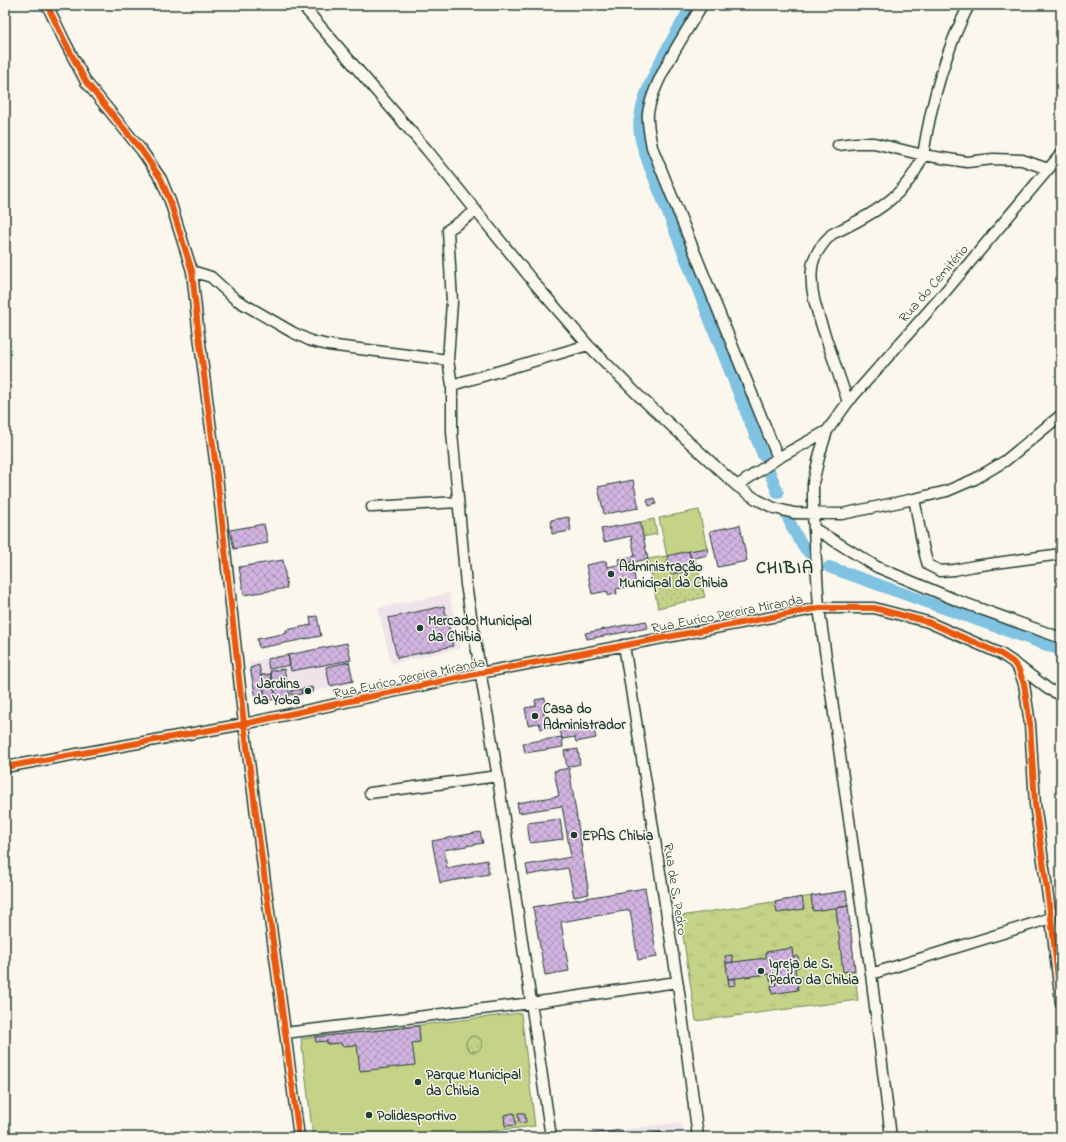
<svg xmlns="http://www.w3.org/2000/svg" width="1066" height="1142" viewBox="0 0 1066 1142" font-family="'Indie Flower',sans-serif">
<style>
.built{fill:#efe3e9}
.grass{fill:#c4d387;stroke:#72885e}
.park{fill:url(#park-tufts);stroke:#72885e}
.garden{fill:url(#garden-dots);stroke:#72885e}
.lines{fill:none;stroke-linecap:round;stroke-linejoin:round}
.canal{stroke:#80c2e1;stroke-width:12}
.building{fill:url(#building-cross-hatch);stroke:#1f3d34}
.minor-casing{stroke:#1f3d34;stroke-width:13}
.minor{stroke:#fbf7ec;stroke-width:10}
.cycleway-casing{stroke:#fbf7ec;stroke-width:8}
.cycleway{stroke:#e8590c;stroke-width:6}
.poi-dot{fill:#1f3d34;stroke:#fbf7ec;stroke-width:1.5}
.labels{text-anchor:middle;stroke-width:3;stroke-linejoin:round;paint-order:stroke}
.street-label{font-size:14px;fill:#1f3d34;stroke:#fbf7ec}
.poi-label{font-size:14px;font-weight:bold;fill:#1f3d34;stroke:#fbf7ec;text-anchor:start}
.district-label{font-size:18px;font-weight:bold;letter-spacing:1px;fill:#1f3d34;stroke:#fbf7ec}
</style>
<defs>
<pattern id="park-tufts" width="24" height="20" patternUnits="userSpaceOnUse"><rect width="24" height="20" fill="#c4d387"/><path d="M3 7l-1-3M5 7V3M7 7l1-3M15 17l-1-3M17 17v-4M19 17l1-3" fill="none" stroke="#a8b675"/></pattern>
<pattern id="garden-dots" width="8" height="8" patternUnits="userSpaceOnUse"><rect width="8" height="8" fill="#c4d387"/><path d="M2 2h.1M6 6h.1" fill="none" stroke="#a8b675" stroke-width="1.8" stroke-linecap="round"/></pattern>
<pattern id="building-cross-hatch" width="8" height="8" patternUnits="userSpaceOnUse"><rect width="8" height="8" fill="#d3b4e1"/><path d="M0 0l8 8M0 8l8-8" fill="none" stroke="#ab94b7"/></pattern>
</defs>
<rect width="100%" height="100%" fill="#fbf7ec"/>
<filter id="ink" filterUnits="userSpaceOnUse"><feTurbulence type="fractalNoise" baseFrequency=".025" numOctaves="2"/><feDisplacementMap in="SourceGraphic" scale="8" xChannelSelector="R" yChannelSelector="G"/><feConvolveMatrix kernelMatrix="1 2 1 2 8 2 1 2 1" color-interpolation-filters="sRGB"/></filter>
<g filter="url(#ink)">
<path class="built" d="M449,593L461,648L391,664L378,608Z
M347,643L355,683L257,703L249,662Z
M681,1122L683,1137H568Z"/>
<path class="grass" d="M699,510L707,548L667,556L659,518Z
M521,1013L535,1126L440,1137H313L301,1039Z"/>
<path class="park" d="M846,891L858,1000L696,1021L680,916Z"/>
<path class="garden" d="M654,519L657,534L643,537L640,522Z
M667,556L671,574L693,570L691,559L695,558L705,597L658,608L648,559Z
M466 1044a8 8 0 1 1 16 0a8 8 0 1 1-16 0Z"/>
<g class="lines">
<path class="canal" d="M692,5C675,36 645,82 640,117C637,132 643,148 648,162L763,455
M770,473L778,493
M787,515C793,532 801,546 814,558
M829,567L1061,650"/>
</g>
<path class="building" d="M633,480L639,508L604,514L598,487Z
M655,498L656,504L649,506L647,500Z
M569,517L571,531L552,534L551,520Z
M640,522L648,559L620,565L618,559L635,556L631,536L604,542L601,529Z
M264,524L268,543L234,549L230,530Z
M740,525L747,561L718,567L710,531Z
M707,548L708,555L691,559L689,551Z
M689,551L693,570L671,574L667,556Z
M283,560L287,588L244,595L239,567Z
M606,561L607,567L632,562L636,585L616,589L617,594L610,595L608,596L607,591L592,594L586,565Z
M444,606L453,646L397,658L388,618Z
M317,616L321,636L259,648L257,639L287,633L286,630L311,625L310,617Z
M646,621L648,628L587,639L585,633Z
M347,643L351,660L291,671L288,655Z
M288,655L290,665L269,669L267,659Z
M349,662L353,681L330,686L326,667Z
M259,665L266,701L257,703L250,668Z
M284,669L290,696L276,699L270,671Z
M271,674L276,699L266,701L261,675Z
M312,687L313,692L303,693L302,689Z
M301,689L302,694L292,695L291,691Z
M545,698L546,708L543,709L545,718L548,717L550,727L541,729L539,723L528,725L525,708L536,706L535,700Z
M599,721L600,729L594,730L596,738L576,742L575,737L562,739L560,729Z
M562,737L563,747L525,753L523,743Z
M578,749L580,764L567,767L564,751Z
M569,768L589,894L574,897L568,868L528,875L526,865L571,857L562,806L519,813L517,803L559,796L554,771Z
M560,819L563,839L530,843L527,823Z
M480,832L483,843L444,850L447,868L487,860L489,874L440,883L432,841Z
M645,888L657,957L638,960L630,910L561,922L569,971L545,975L533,907Z
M846,891L848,906L813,911L811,896Z
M802,897L804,909L777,913L775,902Z
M848,906L855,970L843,972L836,908Z
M792,948L793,957L798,956L799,967L795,968L796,977L801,976L802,981L797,982L798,990L772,994L771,985H776V980L770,981L769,974L728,979L726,963L766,958V952Z
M732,955L733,962L726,963L725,956Z
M735,978L736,985L729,986L728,979Z
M419,1026L420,1042L412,1043L415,1065L360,1071L357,1045L342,1046L341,1043L327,1044V1041L316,1042L315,1037Z
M514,1113L516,1125L505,1126L504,1115Z
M518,1113H525L526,1122L519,1123Z
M622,1130L623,1137H568Z
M662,1132L663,1137H623Z"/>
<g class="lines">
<g class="minor-casing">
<path id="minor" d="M48,5L49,9L65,42L86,82L142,151L161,179L170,201L192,271L198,328L217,476L244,724L299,1137
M302,5L427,150L536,285L588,345L639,396L737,486L756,499L774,508L794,513L842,514L914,499L947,491L975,479L1005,461L1061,415
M702,5C685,34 653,81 648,113C647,125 650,136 652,147L778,458
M969,5C945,51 931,104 923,155L967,162L993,159L1022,160L1048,169
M838,145L856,143H874L923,155C907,197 870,216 832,234C823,242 813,256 812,268C809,293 819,317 827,341C834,361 841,382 848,402
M476,211L448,230L452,302L448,360L452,385V432L466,585L497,772L551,1137
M192,271L211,277L235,299L292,332L311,341L328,345L448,360
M452,385L588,345
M737,486L778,458L827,431
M914,499C919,521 921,544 928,565L940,571L954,570L974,566L1061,554
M372,507L458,502
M815,529L877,567L956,600L1061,638
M624,645L679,992L698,1137
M1017,665L1048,689L1061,695
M5,767L244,724L480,673L819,608H874L928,622L1001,654L1013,662L1019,670L1024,684L1030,724L1035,804L1051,918L1061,1003
M370,793L498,776
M1051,918L871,974L819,608L813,514V483L820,453L827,431L848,402L939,299L1061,154
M871,974L891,1137
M285,1033L531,1003L677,982"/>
</g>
<use href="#minor" class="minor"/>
<g class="cycleway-casing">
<path id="cycleway" d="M48,5L49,9L65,42L86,82L142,151L161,179L170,201L192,271L198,328L217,476L244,724L299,1137
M5,767L244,724L480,673L819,608H874L928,622L1001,654L1013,662L1019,670L1024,684L1030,724L1035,804L1051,918L1061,1003"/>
</g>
<use href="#cycleway" class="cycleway"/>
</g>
</g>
<g class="poi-dot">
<circle cx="611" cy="574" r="4"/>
<circle cx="420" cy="628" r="4"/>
<circle cx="308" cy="691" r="4"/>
<circle cx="535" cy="716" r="4"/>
<circle cx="574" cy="835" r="4"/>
<circle cx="761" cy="971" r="4"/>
<circle cx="418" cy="1082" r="4"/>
<circle cx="369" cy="1115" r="4"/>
</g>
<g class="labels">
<g class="street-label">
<text transform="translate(933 283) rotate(-49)" y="5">Rua do Cemitério</text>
<text transform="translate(727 613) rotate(-11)" y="5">Rua Eurico Pereira Miranda</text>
<text transform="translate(409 677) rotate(-12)" y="5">Rua Eurico Pereira Miranda</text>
<text transform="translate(676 889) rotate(81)" y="5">Rua de S. Pedro</text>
</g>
<g class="poi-label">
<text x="619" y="571">Administração<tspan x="619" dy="16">Municipal da Chibia</tspan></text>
<text x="428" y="625">Mercado Municipal<tspan x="428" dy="16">da Chibia</tspan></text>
<text x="300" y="688" text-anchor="end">Jardins<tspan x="300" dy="16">da Yoba</tspan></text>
<text x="543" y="713">Casa do<tspan x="543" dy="16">Administrador</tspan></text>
<text x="582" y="840">EPAS Chibia</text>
<text x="769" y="968">Igreja de S.<tspan x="769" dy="16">Pedro da Chibia</tspan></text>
<text x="426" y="1079">Parque Municipal<tspan x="426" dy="16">da Chibia</tspan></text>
<text x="377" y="1120">Polidesportivo</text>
</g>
<g class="district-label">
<text x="785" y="573">CHIBIA</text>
</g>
</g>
<rect width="1066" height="1142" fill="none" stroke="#fbf7ec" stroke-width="20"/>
<rect x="10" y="10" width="1046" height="1122" fill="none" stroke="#1f3d34" stroke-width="1.5" filter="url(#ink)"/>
</svg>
